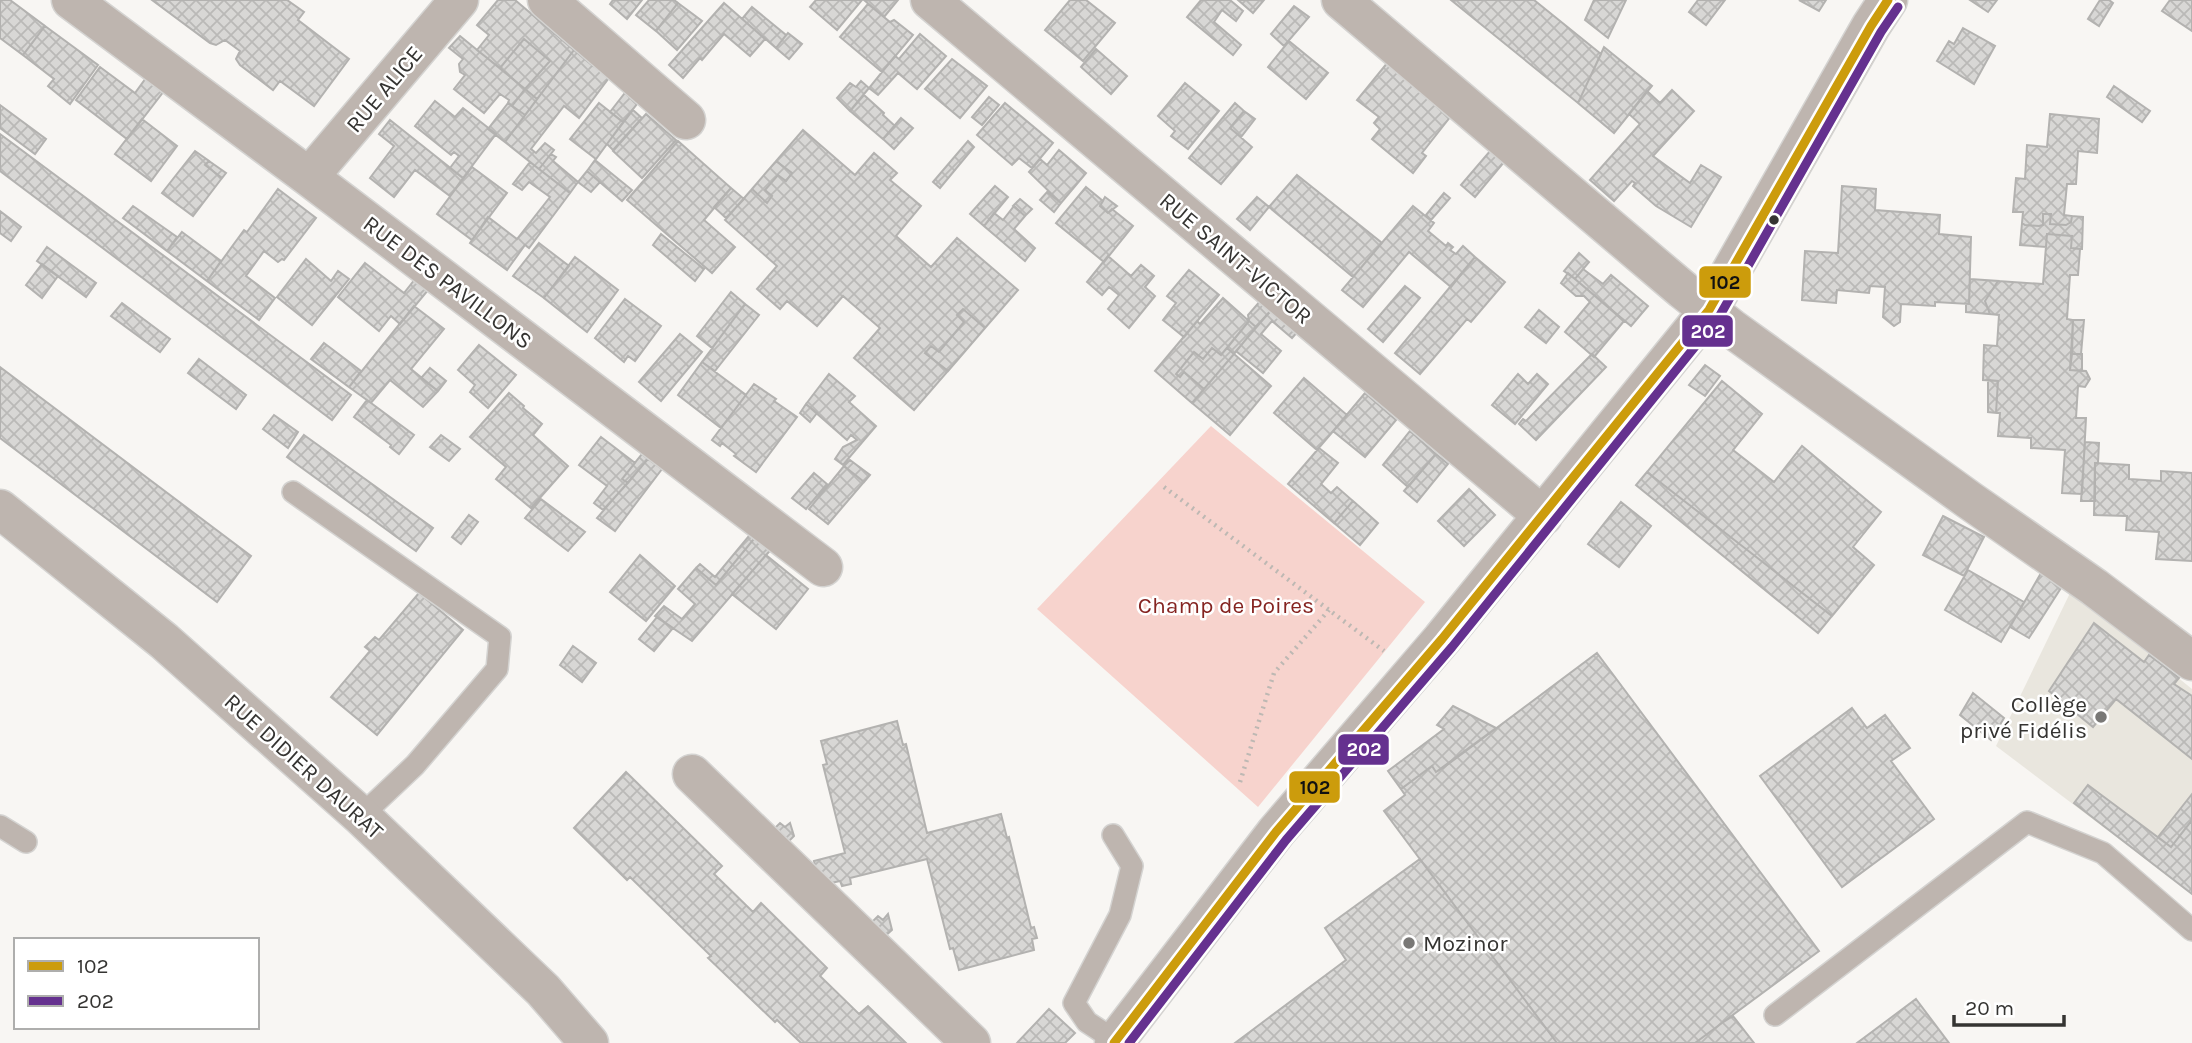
<svg xmlns="http://www.w3.org/2000/svg" width="2192" height="1043" viewBox="0 0 2192 1043" font-family="Karla,sans-serif">
<style>
.built{fill:#e9e6de}
.green{fill:#f7d3cd}
.building{fill:url(#building-cross-hatch);stroke:#b3b2b0;stroke-width:2}
.lines{fill:none;stroke-linecap:round;stroke-linejoin:round}
.lane-casing{stroke:#d4d3d1;stroke-width:24}
.street-casing{stroke:#d4d3d1;stroke-width:41}
.path{stroke:#bdb8b3;stroke-width:4.5;stroke-dasharray:2 5;stroke-linecap:butt}
.lane{stroke:#beb5af;stroke-width:21}
.street{stroke:#beb5af;stroke-width:38}
.bus-1-casing{stroke:#fff;stroke-width:14}
.bus-2-casing{stroke:#fff;stroke-width:14}
.bus-1{stroke:#cc9c0c;stroke-width:9}
.bus-2{stroke:#65318f;stroke-width:9}
.bus-dot{fill:#353432;stroke:#fff;stroke-width:2.5}
.poi-dot{fill:#797876;stroke:#fff;stroke-width:2.5}
.labels{text-anchor:middle;stroke-width:5;stroke-linejoin:round;paint-order:stroke}
.street-label{font-size:23px;fill:#353432;stroke:#fff}
.park-label{font-size:23px;fill:#852421;stroke:#fff}
.poi-label{font-size:23px;fill:#353432;stroke:#fff;text-anchor:end}
.line-badge{stroke:#fff;stroke-width:2.5}
.badge-label{font-size:19px;text-anchor:middle;font-weight:bold;fill:#fff}
.pale-badge-label{font-size:19px;text-anchor:middle;font-weight:bold;fill:#111}
</style>
<defs>
<pattern id="building-cross-hatch" width="8" height="8" patternUnits="userSpaceOnUse" patternTransform="scale(1.75)"><rect width="8" height="8" fill="#d8d7d5"/><path d="M0 0l8 8M0 8l8-8" fill="none" stroke="#bab9b7"/></pattern>
</defs>
<rect width="100%" height="100%" fill="#f8f6f3"/>
<path class="built" d="M2071,591L2192,689V894L1996,746Z"/>
<path class="green" d="M1211,426L1425,602L1258,807L1037,609Z"/>
<path class="building" d="M0,0H10L45,26L23,55L0,38Z
M152,0H287L304,12L298,20L349,59L314,106L280,81L273,90L240,65L236,59L240,51L225,40L216,45L210,43Z
M498,0H515L574,50L537,99L525,89L550,61L524,39L500,68L477,50L489,35L477,25Z
M613,0H642L627,19L610,4Z
M649,0H674L678,3L656,31L636,15Z
M816,0H862L837,30L810,7Z
M864,0H898L884,17Z
M1070,0H1086L1115,23L1083,61L1045,30Z
M1201,0H1230L1243,11L1236,21L1222,10L1214,22L1241,45L1233,55L1187,17Z
M1238,0H1264L1253,13Z
M1451,0H1534L1601,54L1578,103Z
M1594,0H1626L1608,38L1585,20Z
M1698,0H1725L1706,25L1689,12Z
M1799,0H1826L1819,11Z
M1970,0H1997L1988,12Z
M2100,0H2109L2113,3L2099,26L2088,19Z
M2170,0H2192V31L2162,11Z
M678,3L702,21L677,50L656,31Z
M724,3L765,39L750,56L724,34L702,60L700,58L683,78L669,65Z
M868,4L890,22L894,20L913,35L882,72L840,37Z
M1294,6L1309,17L1284,46L1271,34Z
M752,7L786,35L776,48L742,19Z
M45,26L98,65L70,104L48,86L54,79L23,55Z
M1963,28L1995,46L1974,84L1937,61L1949,41L1954,44Z
M788,33L802,44L789,59L776,48Z
M920,34L946,56L917,89L898,73L878,95L869,88L895,56L899,59Z
M460,36L525,89L512,106L508,103L509,100L500,94L484,113L454,89L465,75L460,72L459,64L463,59L449,48Z
M524,39L550,61L525,89L500,68Z
M1289,41L1328,73L1306,99L1268,67Z
M1604,47L1652,86L1614,133L1578,103Z
M1096,49L1127,76L1111,94L1081,67Z
M574,50L593,66L596,61L611,75L579,118L564,106L531,149L536,153L545,143L554,150L539,169L505,142Z
M952,59L987,86L960,118L925,89Z
M1388,62L1451,116L1422,153L1426,156L1413,173L1372,139L1380,129L1374,123L1379,117L1357,100Z
M100,67L135,93L146,78L164,91L127,139L76,100Z
M861,81L869,88L850,111L837,98L850,83L856,87Z
M1185,83L1219,111L1188,149L1171,136L1175,131L1158,116Z
M2114,86L2150,111L2142,122L2107,97Z
M525,89L537,99L525,115L512,106Z
M628,89L640,100L623,122L610,112Z
M1672,90L1694,111L1653,156L1690,183L1701,165L1721,177L1691,227L1656,206L1633,186L1635,183L1632,181L1614,201L1590,180L1640,124L1629,114L1647,91L1660,103Z
M864,95L884,113L883,115L895,126L883,139L850,111Z
M989,97L999,105L982,125L972,117Z
M435,101L455,117L463,108L496,134L463,178L450,168L459,156L454,152L451,155L415,126Z
M508,103L525,115L505,142L488,129Z
M599,103L623,122L596,159L570,139Z
M1005,103L1053,143L1032,168L1019,158L1012,165L977,135Z
M1235,103L1244,111L1230,128L1252,147L1221,184L1189,158Z
M0,105L46,139L35,154L0,128Z
M633,110L642,118L613,150L607,144Z
M1244,111L1255,119L1241,137L1230,128Z
M646,114L676,140L642,178L613,151Z
M2050,114L2099,119L2097,153L2078,151L2076,184H2067L2064,215L2072,216L2071,222L2066,225L2050,224L2051,214H2043V225L2039,226L2025,225L2022,223L2023,212H2013L2016,178L2025,179L2027,145L2047,147Z
M901,118L913,128L894,149L883,139Z
M142,119L177,146L151,181L115,154Z
M390,120L463,178L450,196L415,170L394,197L370,178L394,146L379,134Z
M803,130L855,175L874,153L897,173L890,180L921,206L896,236L931,267L957,238L1018,290L985,328L963,309L957,315L964,322L939,352L931,346L925,353L948,371L914,410L854,358L880,328L843,296L817,326L787,301L780,309L757,289L777,266L725,220L752,189L767,203L772,196L765,190L778,175L786,181L792,173L776,161Z
M0,134L351,395L332,420L0,171Z
M678,141L731,188L704,220L735,247L712,273L627,200Z
M968,141L974,147L940,188L933,182Z
M1059,150L1086,173L1061,203L1029,172L1040,159L1047,165Z
M1491,150L1504,162L1475,197L1461,185Z
M195,151L209,161L205,165L222,178L193,216L162,193Z
M551,154L556,157L553,161L578,182L570,193L539,169Z
M595,160L632,190L622,201L587,171Z
M209,161L226,173L222,178L205,165Z
M776,161L792,173L786,181L778,175L765,190L772,196L767,203L752,189Z
M530,162L570,193L529,248L525,245L507,270L470,243L488,217L517,239L550,197L529,182L522,190L513,184Z
M472,167L507,193L472,240L437,214Z
M587,171L600,182L591,192L578,182Z
M1297,175L1382,243L1353,277L1269,207Z
M995,186L1008,197L984,226L970,214Z
M1842,186L1876,189L1875,210L1940,215L1939,234L1971,237L1969,304L1935,302V306L1901,304L1900,322L1894,326L1883,317L1885,287L1870,286L1869,293L1837,290L1836,303L1802,300L1805,251L1838,253Z
M1086,187L1103,201L1100,206L1108,213L1112,209L1133,226L1104,262L1056,223Z
M731,188L744,199L726,218L714,207Z
M278,189L316,218L284,260L282,259L278,262L264,251L246,276L275,298L259,320L207,281L244,230L247,232Z
M1047,192L1061,203L1054,212L1040,200Z
M1444,193L1450,198L1431,220L1426,215Z
M1105,197L1117,206L1108,213L1100,206Z
M1257,197L1269,207L1250,230L1237,219Z
M1020,199L1032,209L1025,216L1013,206Z
M133,206L177,237L167,251L123,218Z
M1014,206L1025,216L1014,229L1035,248L1025,261L984,226L994,213L1003,220Z
M1413,206L1434,223L1428,231L1446,246L1448,243L1453,247L1450,250L1456,254L1463,246L1475,257L1451,287L1409,252L1363,307L1342,290Z
M0,211L21,227L11,241L0,233Z
M2043,214H2051L2050,224L2066,225L2071,222L2072,216L2083,217L2082,249L2071,248L2072,236L2047,234L2046,247L2020,245L2022,223L2025,225L2039,226L2043,225Z
M182,232L221,261L207,281L167,251Z
M661,234L704,269L695,281L653,245Z
M2047,234L2072,236L2071,248L2080,249L2078,275H2070L2067,319L2073,320L2070,370L2086,371L2090,379L2085,387L2078,386L2076,418H2086L2082,494L2062,493L2065,450L2031,448V438L1998,436L2000,413H1996L1998,381L1983,380L1984,345L1997,346L1999,315L1990,314L1985,301L1998,281L2043,284Z
M539,243L569,266L544,298L513,276Z
M47,247L96,283L86,297L37,261Z
M1579,253L1589,262L1575,279L1564,271Z
M1108,256L1131,276L1141,265L1154,276L1145,287L1155,296L1129,328L1108,309L1119,295L1109,287L1102,295L1087,282Z
M575,257L618,290L587,332L544,298Z
M1475,257L1505,282L1471,322L1467,319L1420,374L1395,353Z
M306,259L331,281L338,271L349,279L312,325L277,297Z
M365,263L404,293L415,279L429,289L400,324L391,316L379,331L338,297Z
M42,264L58,276L42,298L26,285Z
M1583,269L1603,284L1611,275L1648,306L1631,326L1575,279Z
M1189,270L1219,295L1184,337L1163,320L1176,303L1167,296Z
M1568,273L1624,321L1594,357L1565,332L1590,302L1584,296H1576L1561,283Z
M1970,279L1998,281L1985,301L1990,314L1966,312V304H1969Z
M1405,286L1420,298L1383,342L1368,329Z
M731,292L745,304L712,348L697,336Z
M1223,298L1249,321L1221,355L1212,348L1203,359L1194,352L1176,374L1180,377L1184,372L1204,389L1192,403L1155,371L1197,321L1200,324Z
M625,299L661,326L635,361L628,356L624,362L595,338Z
M1262,299L1273,308L1256,327L1249,321L1248,315Z
M122,303L170,339L160,352L111,316Z
M745,304L759,315L715,371L702,362Z
M414,306L444,329L411,369L438,391L423,407L390,380L371,403L349,387Z
M1273,308L1299,330L1292,338L1272,321L1261,334L1281,351L1263,373L1236,351Z
M963,309L985,328L948,371L925,353L931,346L939,352L964,322L957,315Z
M1539,310L1559,327L1546,343L1525,327Z
M2073,320H2084L2081,354H2072Z
M1249,321L1256,327L1234,354L1227,348Z
M680,334L702,352L661,401L639,382Z
M324,343L361,371L349,387L311,359Z
M479,345L516,375L488,408L470,392L475,385L458,370Z
M1212,348L1221,355L1227,348L1234,354L1204,389L1184,372L1180,377L1176,374L1194,352L1203,359Z
M1234,354L1271,386L1230,435L1192,403Z
M1592,354L1606,367L1536,440L1519,424L1523,419L1526,421Z
M2072,354H2082V371L2070,370Z
M199,359L246,395L236,409L188,373Z
M702,362L746,395L721,428L678,395Z
M1705,365L1720,376L1705,396L1689,385Z
M0,367L251,556L217,602L0,438Z
M430,368L446,381L438,391L421,378Z
M829,374L855,396L849,402L876,426L843,465L835,459L843,447L857,440L851,435L847,440L806,404Z
M1518,374L1528,384L1537,374L1548,384L1515,424L1492,405Z
M1304,378L1347,415L1317,450L1274,413Z
M1988,380L1998,381L1996,413L1988,412Z
M1722,381L1762,414L1733,450L1774,482L1802,446L1881,512L1853,547L1874,565L1832,616L1647,472Z
M754,384L776,399L774,401L797,417L756,472L734,456L736,454L722,443L720,446L712,440Z
M509,393L524,406L523,408L542,424L533,435L568,466L531,508L496,479L506,467L470,437Z
M1365,393L1396,420L1365,457L1333,431Z
M367,400L414,435L399,454L390,447L391,445L354,417Z
M806,404L817,413L810,422L800,413Z
M274,415L298,432L288,448L263,429Z
M1410,431L1436,454L1408,487L1383,465Z
M304,435L433,528L416,551L287,457Z
M441,435L460,449L449,461L430,447Z
M601,437L635,463L622,479L628,483L603,510L594,503L607,486L579,465Z
M2085,442L2099,443L2098,463H2095V501H2081Z
M1319,448L1338,463L1321,484L1331,493L1337,487L1353,501L1334,523L1288,484Z
M642,454L648,459L628,483L622,479Z
M1436,454L1448,464L1417,502L1404,491Z
M648,459L662,469L615,531L597,518Z
M850,460L870,475L864,482L844,466Z
M2095,463L2129,465V479L2161,481V471L2192,473V561L2156,559L2159,532L2126,530L2127,516L2094,515Z
M844,466L864,482L828,524L809,509Z
M1647,472L1832,616L1818,633L1636,485Z
M814,473L827,484L806,509L792,498Z
M1469,489L1495,515L1464,546L1438,521Z
M541,499L585,532L568,551L525,518Z
M1353,501L1378,523L1360,545L1334,523Z
M1621,502L1651,526L1619,567L1588,544Z
M469,515L478,522L461,544L452,537Z
M1943,516L1984,537L1964,576L1923,555Z
M753,531L758,534L716,585L696,568L700,564L715,577Z
M758,534L774,546L692,641L655,616L664,606L682,619L695,604L678,589L696,568L716,585Z
M640,555L675,586L646,621L610,592Z
M766,555L808,589L776,629L732,594Z
M1968,570L2024,602L2001,642L1945,610Z
M2041,573L2061,588L2029,638L2010,627Z
M419,593L463,630L377,735L331,697L370,651L365,647L375,637L379,640Z
M657,617L673,628L654,651L639,639Z
M2094,623L2144,662L2149,655L2179,678L2174,684L2192,696V759L2116,699L2093,727L2049,691Z
M573,646L596,663L582,682L560,665Z
M1597,653L1819,951L1695,1043H1557L1384,811L1405,795L1401,789L1432,766L1436,772L1443,768Z
M1973,693L2004,718L1991,740L1960,715Z
M1453,706L1496,728L1436,772L1432,766L1401,789L1388,771L1444,729L1437,725Z
M1852,708L1867,728L1885,715L1910,748L1891,761L1934,819L1842,887L1760,776Z
M897,721L903,745L906,744L927,833L1001,814L1007,838L1009,837L1031,928L1034,927L1037,938L1032,939L1034,950L959,970L953,948L950,949L927,859L850,878L851,884L842,886L840,881L827,884L817,874L814,861L845,853L823,765L827,764L821,741Z
M626,772L722,866L714,874L753,912L761,903L827,968L820,976L859,1014L868,1006L906,1043H801L777,1020L775,1022L708,958L711,956L630,877L627,880L574,828Z
M2088,785L2171,847L2192,820V894L2074,803Z
M2192,794V820L2171,847L2158,837Z
M780,823L785,827L790,823L794,836L784,846L770,833Z
M1420,859L1557,1043H1235L1346,960L1325,928Z
M888,914L892,930L882,939L868,926L878,916L883,920Z
M1916,999L1949,1043H1857Z
M1049,1009L1075,1033L1065,1043H1017Z
M1733,1016L1754,1043H1695L1722,1023Z"/>
<g class="lines">
<g class="lane-casing">
<path id="lane" d="M293,492L500,637L497,669L415,765L361,816
M0,826L26,842
M1113,835L1132,866L1120,915L1074,1003L1087,1022L1116,1041
M1775,1015L2027,822L2103,853L2192,930"/>
</g>
<g class="street-casing">
<path id="street" d="M71,0L309,177L823,567
M547,0L686,120
M930,0L1543,516
M1341,0L1683,290L1731,328L1969,500L2094,587L2192,661
M309,177L459,0
M0,509L164,641L361,816L543,990L589,1043
M692,774L971,1043
M1114,1043L1276,832L1442,639L1709,310L1871,26L1888,0"/>
</g>
<path class="path" d="M1164,487L1384,651
M1240,782L1274,673L1329,610"/>
<use href="#lane" class="lane"/>
<use href="#street" class="street"/>
<g class="bus-1-casing">
<path id="bus-1" d="M1114,1043L1276,832L1442,639L1709,310L1871,26L1888,0"/>
</g>
<g class="bus-2-casing">
<path id="bus-2" d="M1129,1043L1286,840L1452,647L1719,317L1881,32L1898,7"/>
</g>
<use href="#bus-1" class="bus-1"/>
<use href="#bus-2" class="bus-2"/>
</g>
<circle class="bus-dot" cx="1774" cy="220" r="6"/>
<g class="poi-dot">
<circle cx="2101" cy="717" r="7"/>
<circle cx="1409" cy="943" r="7"/>
</g>
<g class="labels">
<g class="street-label">
<text transform="translate(384 89) rotate(-50)" y="8">RUE ALICE</text>
<text transform="translate(1236 258) rotate(40)" y="8">RUE SAINT-VICTOR</text>
<text transform="translate(448 282) rotate(37)" y="8">RUE DES PAVILLONS</text>
<text transform="translate(304 766) rotate(42)" y="8">RUE DIDIER DAURAT</text>
</g>
<g class="park-label">
<text x="1226" y="613">Champ de Poires</text>
</g>
<g class="poi-label">
<text x="2087" y="712">Collège<tspan x="2087" dy="26">privé Fidélis</tspan></text>
<text x="1423" y="951" text-anchor="start">Mozinor</text>
</g>
</g>
<g class="line-badge">
<rect x="1698" y="265" width="54" height="34" rx="7" fill="#cc9c0c"/>
<rect x="1681" y="314" width="53" height="34" rx="7" fill="#65318f"/>
<rect x="1337" y="733" width="53" height="33" rx="7" fill="#65318f"/>
<rect x="1288" y="770" width="53" height="34" rx="7" fill="#cc9c0c"/>
</g>
<g class="badge-label">
<text x="1708" y="338">202</text>
<text x="1364" y="756">202</text>
</g>
<g class="pale-badge-label">
<text x="1725" y="289">102</text>
<text x="1315" y="794">102</text>
</g>
<rect x="14" y="938" width="245" height="91" fill="#ffffff" stroke="#aeaead" stroke-width="2"/>
<rect x="28" y="961" width="35" height="10" fill="#cc9c0c" stroke="#aeaead" stroke-width="2"/>
<text x="77" y="973" font-size="21" fill="#353432">102</text>
<rect x="28" y="996" width="35" height="10" fill="#65318f" stroke="#aeaead" stroke-width="2"/>
<text x="77" y="1008" font-size="21" fill="#353432">202</text>
<path d="M1954 1015v10h110v-10" fill="none" stroke="#353432" stroke-width="3.5"/>
<text x="1965" y="1015" font-size="21" fill="#353432" stroke="#ffffff" stroke-width="5" paint-order="stroke">20 m</text>
</svg>
